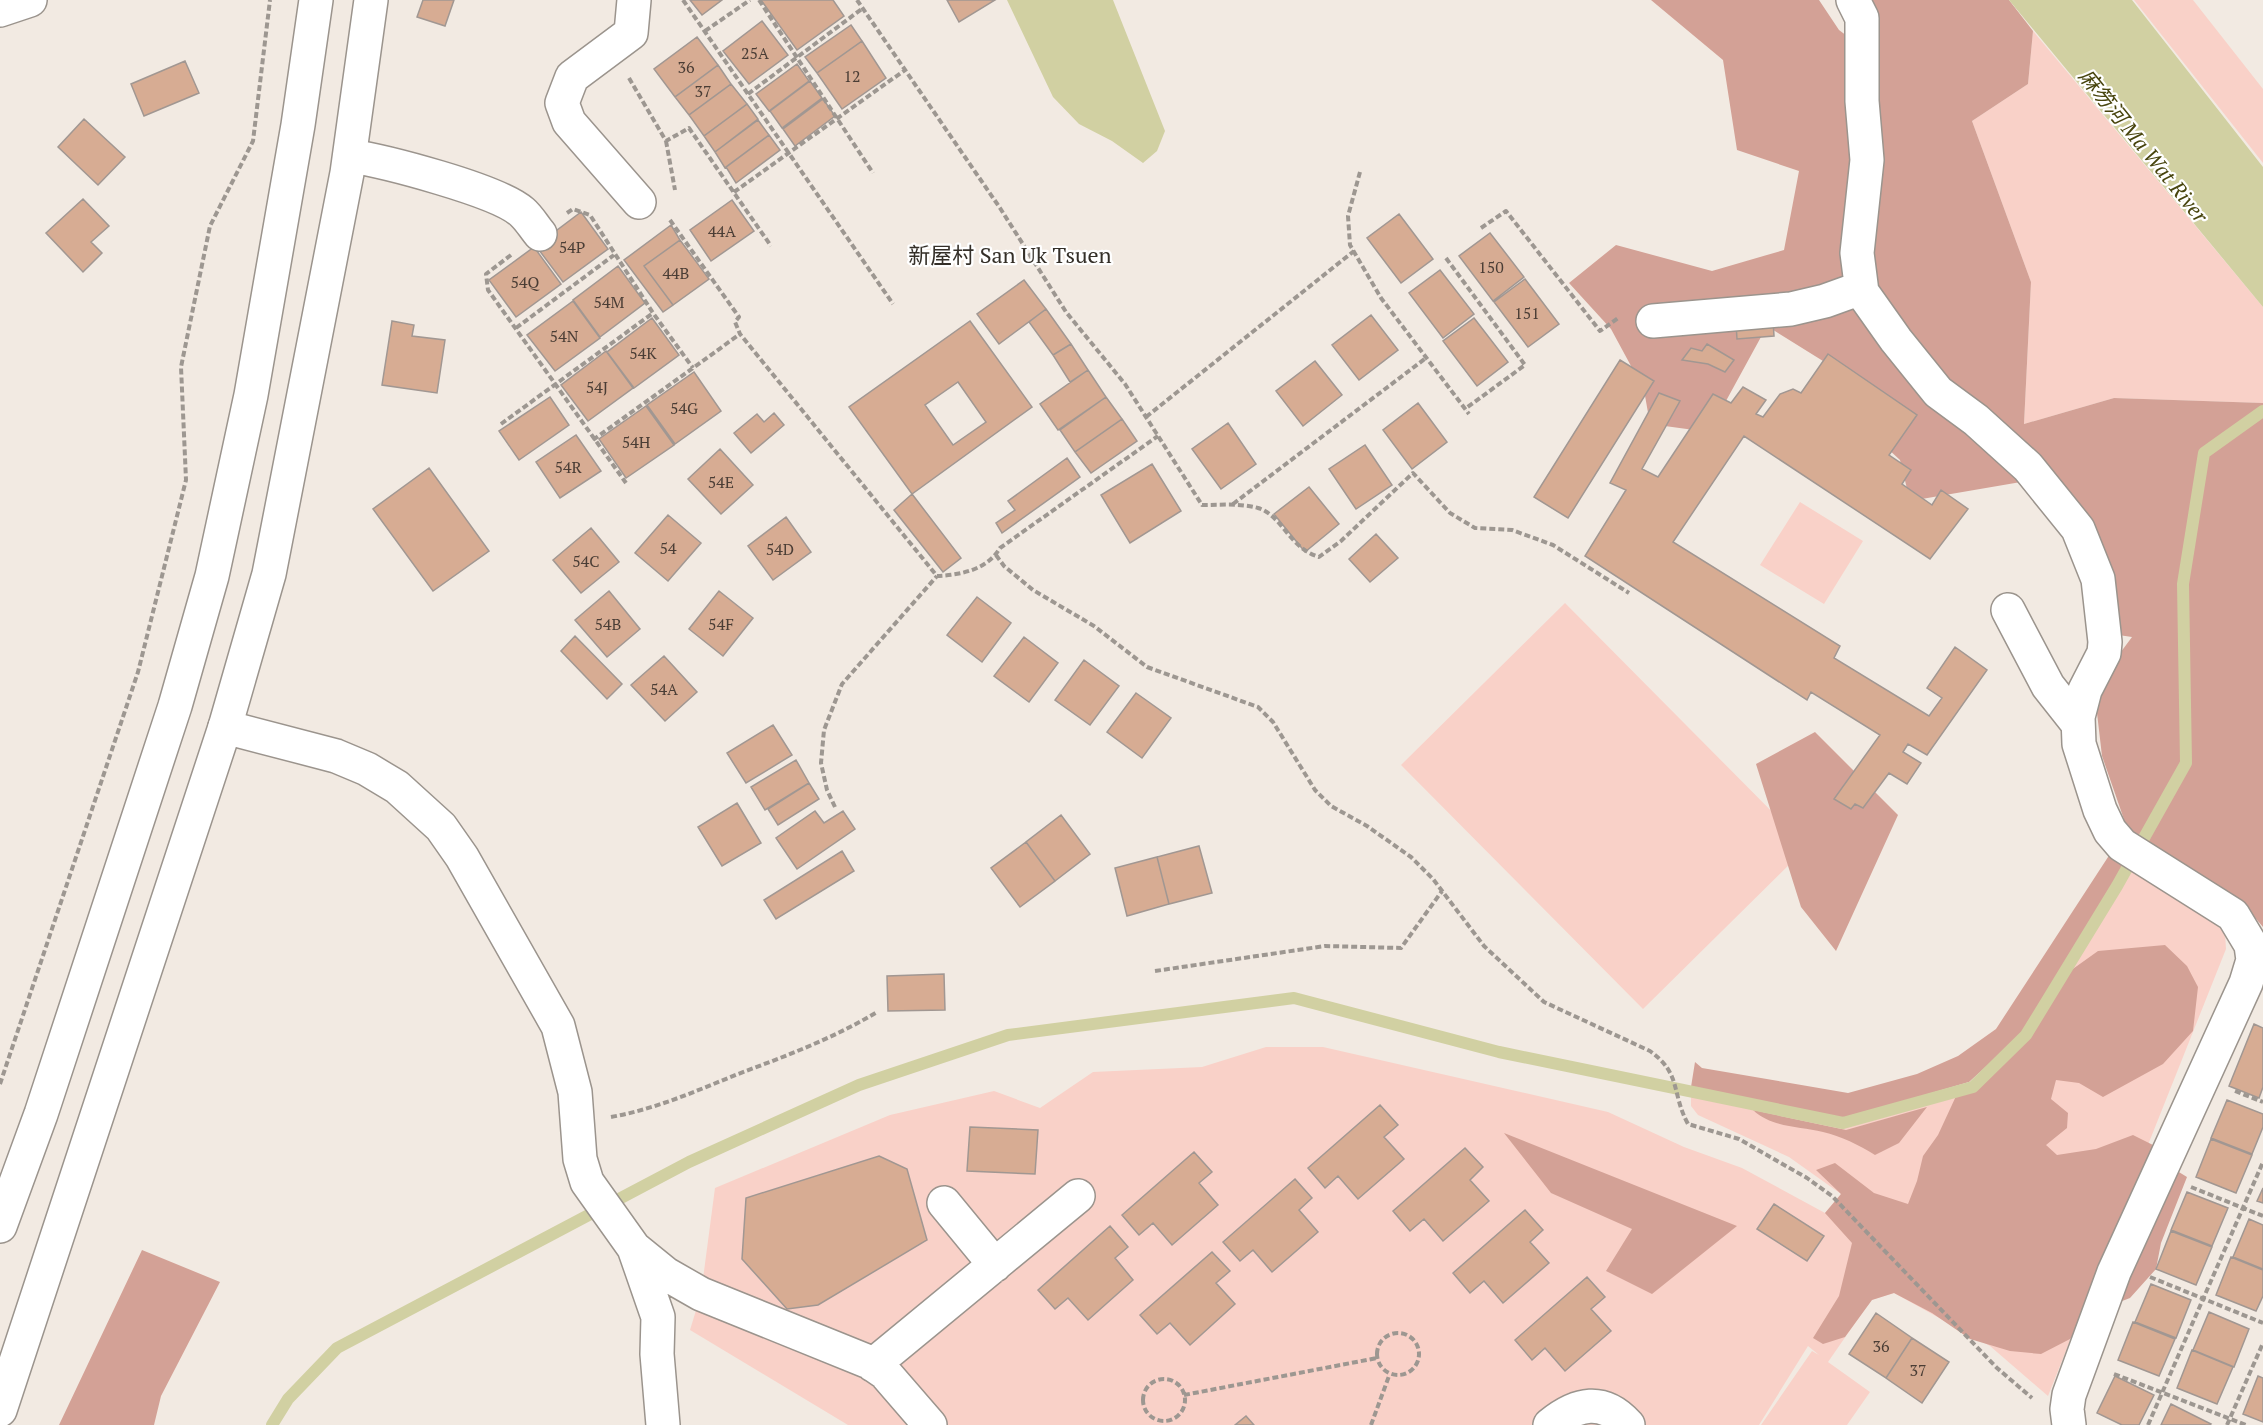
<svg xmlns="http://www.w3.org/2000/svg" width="2263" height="1425" viewBox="0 0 2263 1425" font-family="'PT Serif','Noto Sans SC',serif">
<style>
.green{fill:#f9d1c8}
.forest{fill:#d3a196}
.water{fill:#d1d0a2}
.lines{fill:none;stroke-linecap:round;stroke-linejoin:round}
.stream{stroke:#d1d0a2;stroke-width:12}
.building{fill:#d7ac93;stroke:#a19792;stroke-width:1.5;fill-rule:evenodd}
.minor-casing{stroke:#9b948d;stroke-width:36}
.major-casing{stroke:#9b948d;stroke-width:36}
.path{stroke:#9d9791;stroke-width:4;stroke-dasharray:6 3;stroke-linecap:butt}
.minor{stroke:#fff;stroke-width:33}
.major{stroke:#fff;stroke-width:33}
.labels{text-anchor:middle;stroke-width:4.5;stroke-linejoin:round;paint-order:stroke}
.number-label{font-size:16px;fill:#4a3d35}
.water-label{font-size:21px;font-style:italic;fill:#48450e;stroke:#fff}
.quarter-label{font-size:22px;fill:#342f28;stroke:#fff}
</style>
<rect width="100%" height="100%" fill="#f2eae2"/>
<path class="green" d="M2134,0H2193L2263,89V163Z
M2033,31L2263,307V403L2114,398L2024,424L2031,282L1972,121L2028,84Z
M1800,502L1863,541L1824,604L1760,565Z
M1565,603L1807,847L1643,1009L1401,765Z
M2131,871L2201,910L2225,933L2226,949L2048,1396L1990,1346L1894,1293L1871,1300L1828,1362L1870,1392L1847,1425H1761L1812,1351L1819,1355L1808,1346L1759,1425H848L690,1330L701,1294L715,1188L890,1115L994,1091L1040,1108L1093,1072L1202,1067L1266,1047H1323L1608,1112L1684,1147L1742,1168L1825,1213L1841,1194L1789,1157L1698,1115L1691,1106V1096L1844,1125L1974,1088L2028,1036Z"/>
<path class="forest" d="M1651,0H1819L1839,30L1879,60L1873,0H2009L2033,31L2028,84L1972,121L2031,282L2024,424L2114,398L2263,403V927L2246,907L2127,828L2102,756L2095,696L2109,668L2132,637L2098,632L2086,550L2039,479L1910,501L1900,460L1833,398L1823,361L1767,326L1709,432L1650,424L1644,390L1611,329L1569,283L1616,245L1712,271L1784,250L1799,171L1737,150L1723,60Z
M1815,732L1898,815L1836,951L1801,907L1756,764Z
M2110,854L2125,869L2022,1034L1969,1082L1843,1119L1691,1087L1695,1062L1702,1068L1848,1093L1917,1074L1958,1056L1996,1029Z
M2165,945L2187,966L2198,987L2193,1031L2163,1064L2103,1097L2079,1083L2056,1080L2051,1099L2068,1113L2067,1128L2046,1145L2057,1155L2096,1149L2133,1135L2155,1146L2169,1166L2187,1177L2161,1243L2156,1269L2130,1298L2091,1313L2070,1339L2041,1354L2010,1351L1970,1339L1932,1313L1894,1293L1872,1300L1845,1337L1823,1344L1813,1338L1839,1296L1852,1243L1825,1213L1841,1194L1816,1170L1835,1163L1874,1193L1908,1204L1917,1181L1923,1156L1938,1135L1957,1094L1976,1089L2029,1037L2070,971L2098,951Z
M1927,1107L1899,1143L1875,1155C1859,1145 1841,1136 1823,1132C1799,1126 1772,1128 1753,1110L1846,1130Z
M1504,1133L1737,1226L1652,1294L1606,1271L1632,1229L1551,1193Z
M142,1250L220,1282L161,1396L154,1425H59Z"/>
<path class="water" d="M1007,0H1113L1165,131L1157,151L1143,163L1112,141L1079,124L1053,97Z
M2009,0H2132L2263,167V307Z"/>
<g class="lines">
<path class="stream" d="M272,1425L288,1399L337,1348L689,1162L859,1085L1008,1035L1294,998L1499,1052L1843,1123L1973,1087L2026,1035L2117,886L2186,763L2183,584L2204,453L2263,411"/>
</g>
<path class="building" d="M423,0H454L445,26L417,17Z
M690,0H722L702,15Z
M761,0H833L844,16L797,50Z
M947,0H995L959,22Z
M762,21L788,55L749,84L723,51Z
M851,25L862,41L817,73L805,57Z
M697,37L718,65L675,97L654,69Z
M862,41L886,78L842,109L817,73Z
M185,61L199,93L144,116L131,84Z
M797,64L809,81L769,111L756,94Z
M718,65L731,84L689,115L675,97Z
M810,81L822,98L782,128L770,111Z
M731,84L747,104L704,136L689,115Z
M823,99L835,116L795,146L783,129Z
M747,104L758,119L715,152L704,136Z
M84,119L125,157L98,185L58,147Z
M758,120L769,135L725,168L715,152Z
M769,135L780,150L736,183L726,167Z
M83,199L109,226L91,242L102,253L83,272L46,233Z
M732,200L754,231L711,261L690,230Z
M581,212L608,249L563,282L536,246Z
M1399,214L1433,259L1401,283L1367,238Z
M671,225L680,240L644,266L673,305L663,312L624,260Z
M1490,233L1524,277L1493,301L1459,256Z
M680,240L709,279L673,305L644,266Z
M534,247L561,284L516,317L489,280Z
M618,266L645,303L600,337L573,300Z
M1440,270L1474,314L1443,338L1409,293Z
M1525,279L1559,324L1528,347L1494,302Z
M1024,280L1046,309L999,344L977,314Z
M573,301L600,338L555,371L527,335Z
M1046,309L1071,344L1053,355L1029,322Z
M1371,315L1398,350L1359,380L1332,345Z
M652,318L679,355L634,388L607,352Z
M1474,318L1508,362L1477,386L1443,341Z
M1773,320L1774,336L1737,339L1736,324Z
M392,321L414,325L412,336L445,340L437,393L382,385Z
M970,321L1032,407L912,494L849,407ZM958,382L986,422L953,445L925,405Z
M1071,344L1088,370L1070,382L1053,355Z
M1707,344L1734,360L1725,372L1708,364L1682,360L1691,348L1702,351Z
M606,351L633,388L588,421L561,385Z
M1828,354L1917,415L1889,455L1911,470L1902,484L1932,505L1941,490L1968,509L1930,559L1744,436L1673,542L1840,646L1834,658L1929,716L1942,698L1927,688L1955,647L1987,670L1927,755L1908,744L1903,752L1921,763L1907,784L1889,773L1863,808L1855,804L1851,809L1834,799L1880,735L1811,692L1807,700L1585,556L1626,490L1610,483L1659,393L1680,401L1642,469L1658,477L1713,394L1731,403L1743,387L1766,400L1756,414L1763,417L1780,394L1793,389L1801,393Z
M1620,360L1654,381L1568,518L1534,497Z
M1315,361L1342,395L1303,426L1276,391Z
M1088,370L1106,397L1058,430L1040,404Z
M694,372L721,411L675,444L647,405Z
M550,397L569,425L519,460L499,431Z
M1106,397L1122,419L1075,452L1060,430Z
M1418,403L1447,442L1412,469L1383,430Z
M646,406L674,445L626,478L599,439Z
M774,413L784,425L751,453L734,433L757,414L764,422Z
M1122,419L1137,441L1091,473L1075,452Z
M1228,423L1256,464L1221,489L1192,449Z
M576,435L601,471L560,498L536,462Z
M1365,445L1392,485L1356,509L1329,469Z
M720,449L753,485L721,514L688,479Z
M1067,458L1080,477L1002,533L996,523L1015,510L1008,501Z
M1152,464L1181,511L1130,543L1101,495Z
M429,468L489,551L433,591L373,509Z
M1309,487L1339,524L1305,552L1274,514Z
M912,494L961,558L943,572L894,510Z
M668,515L701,543L668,581L635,553Z
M786,517L811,552L773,580L748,546Z
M591,528L619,562L581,593L553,560Z
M1376,534L1398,558L1370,582L1349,559Z
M609,591L640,629L607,657L575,620Z
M719,591L753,618L723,656L689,629Z
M977,597L1011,623L982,662L947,635Z
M575,636L622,684L607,699L561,651Z
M1024,637L1058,663L1029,702L994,676Z
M664,656L697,692L665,721L631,685Z
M1084,660L1119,686L1090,725L1055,700Z
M1136,693L1171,718L1142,758L1107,732Z
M773,725L792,755L746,783L727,753Z
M796,760L809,783L765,810L751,787Z
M809,783L819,799L778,825L768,809Z
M737,803L761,843L722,866L698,827Z
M815,811L824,823L843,811L855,829L797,869L776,838Z
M1061,815L1090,854L1055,881L1026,842Z
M1026,842L1055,881L1020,907L991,868Z
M1199,846L1212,893L1169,904L1157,857Z
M842,851L854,871L776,919L764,900Z
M1157,857L1169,904L1127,916L1115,868Z
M944,974L945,1010L888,1011L887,976Z
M2254,1024L2263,1028V1087L2259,1098L2229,1086Z
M2227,1100L2263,1114V1127L2252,1154L2211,1138Z
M1380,1105L1398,1125L1384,1137L1404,1159L1358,1199L1338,1176L1325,1188L1308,1168Z
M970,1127L1038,1130L1035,1174L967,1171Z
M2211,1139L2252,1155L2236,1193L2196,1177Z
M1465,1148L1483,1167L1470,1180L1489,1201L1443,1241L1424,1219L1410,1231L1393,1211Z
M1194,1152L1212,1172L1199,1183L1218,1205L1172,1245L1153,1223L1139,1235L1122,1215Z
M879,1156L907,1169L927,1240L818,1305L787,1309L742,1259L746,1198Z
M1295,1179L1312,1198L1299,1210L1318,1232L1272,1272L1253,1250L1240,1261L1223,1242Z
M2263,1188V1203L2257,1201Z
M2187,1192L2228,1208L2212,1246L2171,1230Z
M1774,1204L1824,1236L1807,1261L1757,1229Z
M1525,1210L1543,1230L1530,1242L1549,1263L1503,1303L1484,1281L1470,1293L1453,1273Z
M2249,1219L2263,1225V1269L2233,1257Z
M1110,1226L1128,1247L1115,1258L1133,1280L1088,1320L1068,1298L1055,1309L1038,1290Z
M2171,1231L2212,1247L2196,1285L2156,1269Z
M1212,1252L1230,1271L1216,1283L1235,1304L1190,1345L1170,1323L1157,1334L1140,1315Z
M2231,1257L2263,1270V1296L2256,1311L2216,1295Z
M1587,1277L1605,1297L1591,1309L1611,1331L1565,1371L1545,1348L1532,1360L1515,1340Z
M2151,1284L2191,1300L2176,1338L2135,1322Z
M2209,1312L2249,1329L2234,1367L2193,1350Z
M1876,1313L1912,1338L1886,1378L1849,1354Z
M2133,1322L2175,1339L2159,1376L2118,1360Z
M1912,1338L1949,1362L1922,1403L1886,1378Z
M2192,1350L2233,1367L2217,1404L2177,1388Z
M2115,1376L2154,1395L2139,1425H2122L2097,1413Z
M2258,1376L2263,1378V1422L2243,1414Z
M2171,1404L2211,1424L2210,1425H2161Z
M1246,1416L1254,1425H1235Z"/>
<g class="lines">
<g class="minor-casing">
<path id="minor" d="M634,0L631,33L572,77L562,103L569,122L639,202
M1853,0L1862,18V101L1867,160L1857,253L1862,292L1896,340L1938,392L1976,420L2028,467L2078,529L2098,579L2105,642L2104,653L2085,690L2078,717L2079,744L2100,810L2110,831L2122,845L2233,915L2251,945L2253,960L2246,983L2114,1272L2069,1395L2067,1409L2069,1425
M0,10L30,0
M350,156C384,161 497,190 522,212C529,218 534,227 540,234
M1653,321L1791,309L1825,301L1861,288
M2008,610L2048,686L2078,724
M225,727L336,756L367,769L397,787L441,827L462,857L558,1026L575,1092L580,1159L587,1182L634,1248L666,1274L701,1294L869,1362L885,1373L930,1425
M944,1203L995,1265
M634,1248L658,1317L657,1354L663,1425
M873,1365L1078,1196
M1550,1425C1577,1403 1603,1397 1628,1425"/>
</g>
<g class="major-casing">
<path id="major" d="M0,1226L41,1114L175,706L212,576L251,395L298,125L316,0
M0,1410L225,727L269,574L347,173L371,0"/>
</g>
<path class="path" d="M683,0L893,304
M759,0L873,173
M857,0L1000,208L1066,312L1125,384L1202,505C1220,505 1240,503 1258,508C1282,515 1289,548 1319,557L1341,541L1413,473L1450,513L1475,528L1512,530L1553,545L1629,593
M705,31L750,0
M629,78L666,141L689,128L771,246
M748,94L863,8
M666,141L675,190
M1360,172L1348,216L1350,245L1381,298L1469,414
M734,192L905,70
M567,213L573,209L590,215L653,313L693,368
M670,220L739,317L735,322L740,334L937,576C960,575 987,570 1000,548L1158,436
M1481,228L1506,211L1600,331L1618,318
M511,255L486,274L488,290L626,483
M1446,258L1525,365L1465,409
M516,328L614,255
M1146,417L1354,251
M501,424L653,313
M593,440L740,334
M1233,504L1426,358
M996,555L1004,566L1033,590L1094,626L1147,667L1258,707L1273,722L1315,790L1331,806L1367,826L1411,857L1433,879L1484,946L1544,1002L1650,1051C1682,1074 1671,1093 1688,1124L1739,1139L1807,1178L1832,1196L1997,1368L2032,1398
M835,807L827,790L821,763L824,730L842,684L937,576
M1155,971L1325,946L1401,948L1442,891
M0,1084L138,672L186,480L181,367L210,226L253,141L270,0
M2235,1091L2263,1102
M611,1117C656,1109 696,1091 738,1074C786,1056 834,1038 877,1012
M2191,1187L2263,1216
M2150,1277L2263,1323
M1377 1354a21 21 0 1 1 42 0a21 21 0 1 1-42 0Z
M2114,1374L2246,1425
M1143 1400a21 21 0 1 1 42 0a21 21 0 1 1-42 0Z
M1184,1395L1377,1358
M1371,1425L1389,1376
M2148,1425L2263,1162
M2227,1425L2263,1343"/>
<use href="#minor" class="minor"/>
<use href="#major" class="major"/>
</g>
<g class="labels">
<g class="number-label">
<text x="755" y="59">25A</text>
<text x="686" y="73">36</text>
<text x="852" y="82">12</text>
<text x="703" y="97">37</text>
<text x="722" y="237">44A</text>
<text x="572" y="253">54P</text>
<text x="1491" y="273">150</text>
<text x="676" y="279">44B</text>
<text x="525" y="288">54Q</text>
<text x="609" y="308">54M</text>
<text x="1527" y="319">151</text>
<text x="564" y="342">54N</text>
<text x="643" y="359">54K</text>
<text x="597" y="393">54J</text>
<text x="684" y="414">54G</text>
<text x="636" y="448">54H</text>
<text x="568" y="473">54R</text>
<text x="721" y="488">54E</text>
<text x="668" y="554">54</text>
<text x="780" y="555">54D</text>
<text x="586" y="567">54C</text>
<text x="608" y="630">54B</text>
<text x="721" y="630">54F</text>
<text x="664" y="695">54A</text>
<text x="1881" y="1352">36</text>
<text x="1918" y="1376">37</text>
</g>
<g class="water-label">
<text transform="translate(2143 146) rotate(51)" y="7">麻笏河 Ma Wat River</text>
</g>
<g class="quarter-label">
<text x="1010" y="263">新屋村 San Uk Tsuen</text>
</g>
</g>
</svg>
